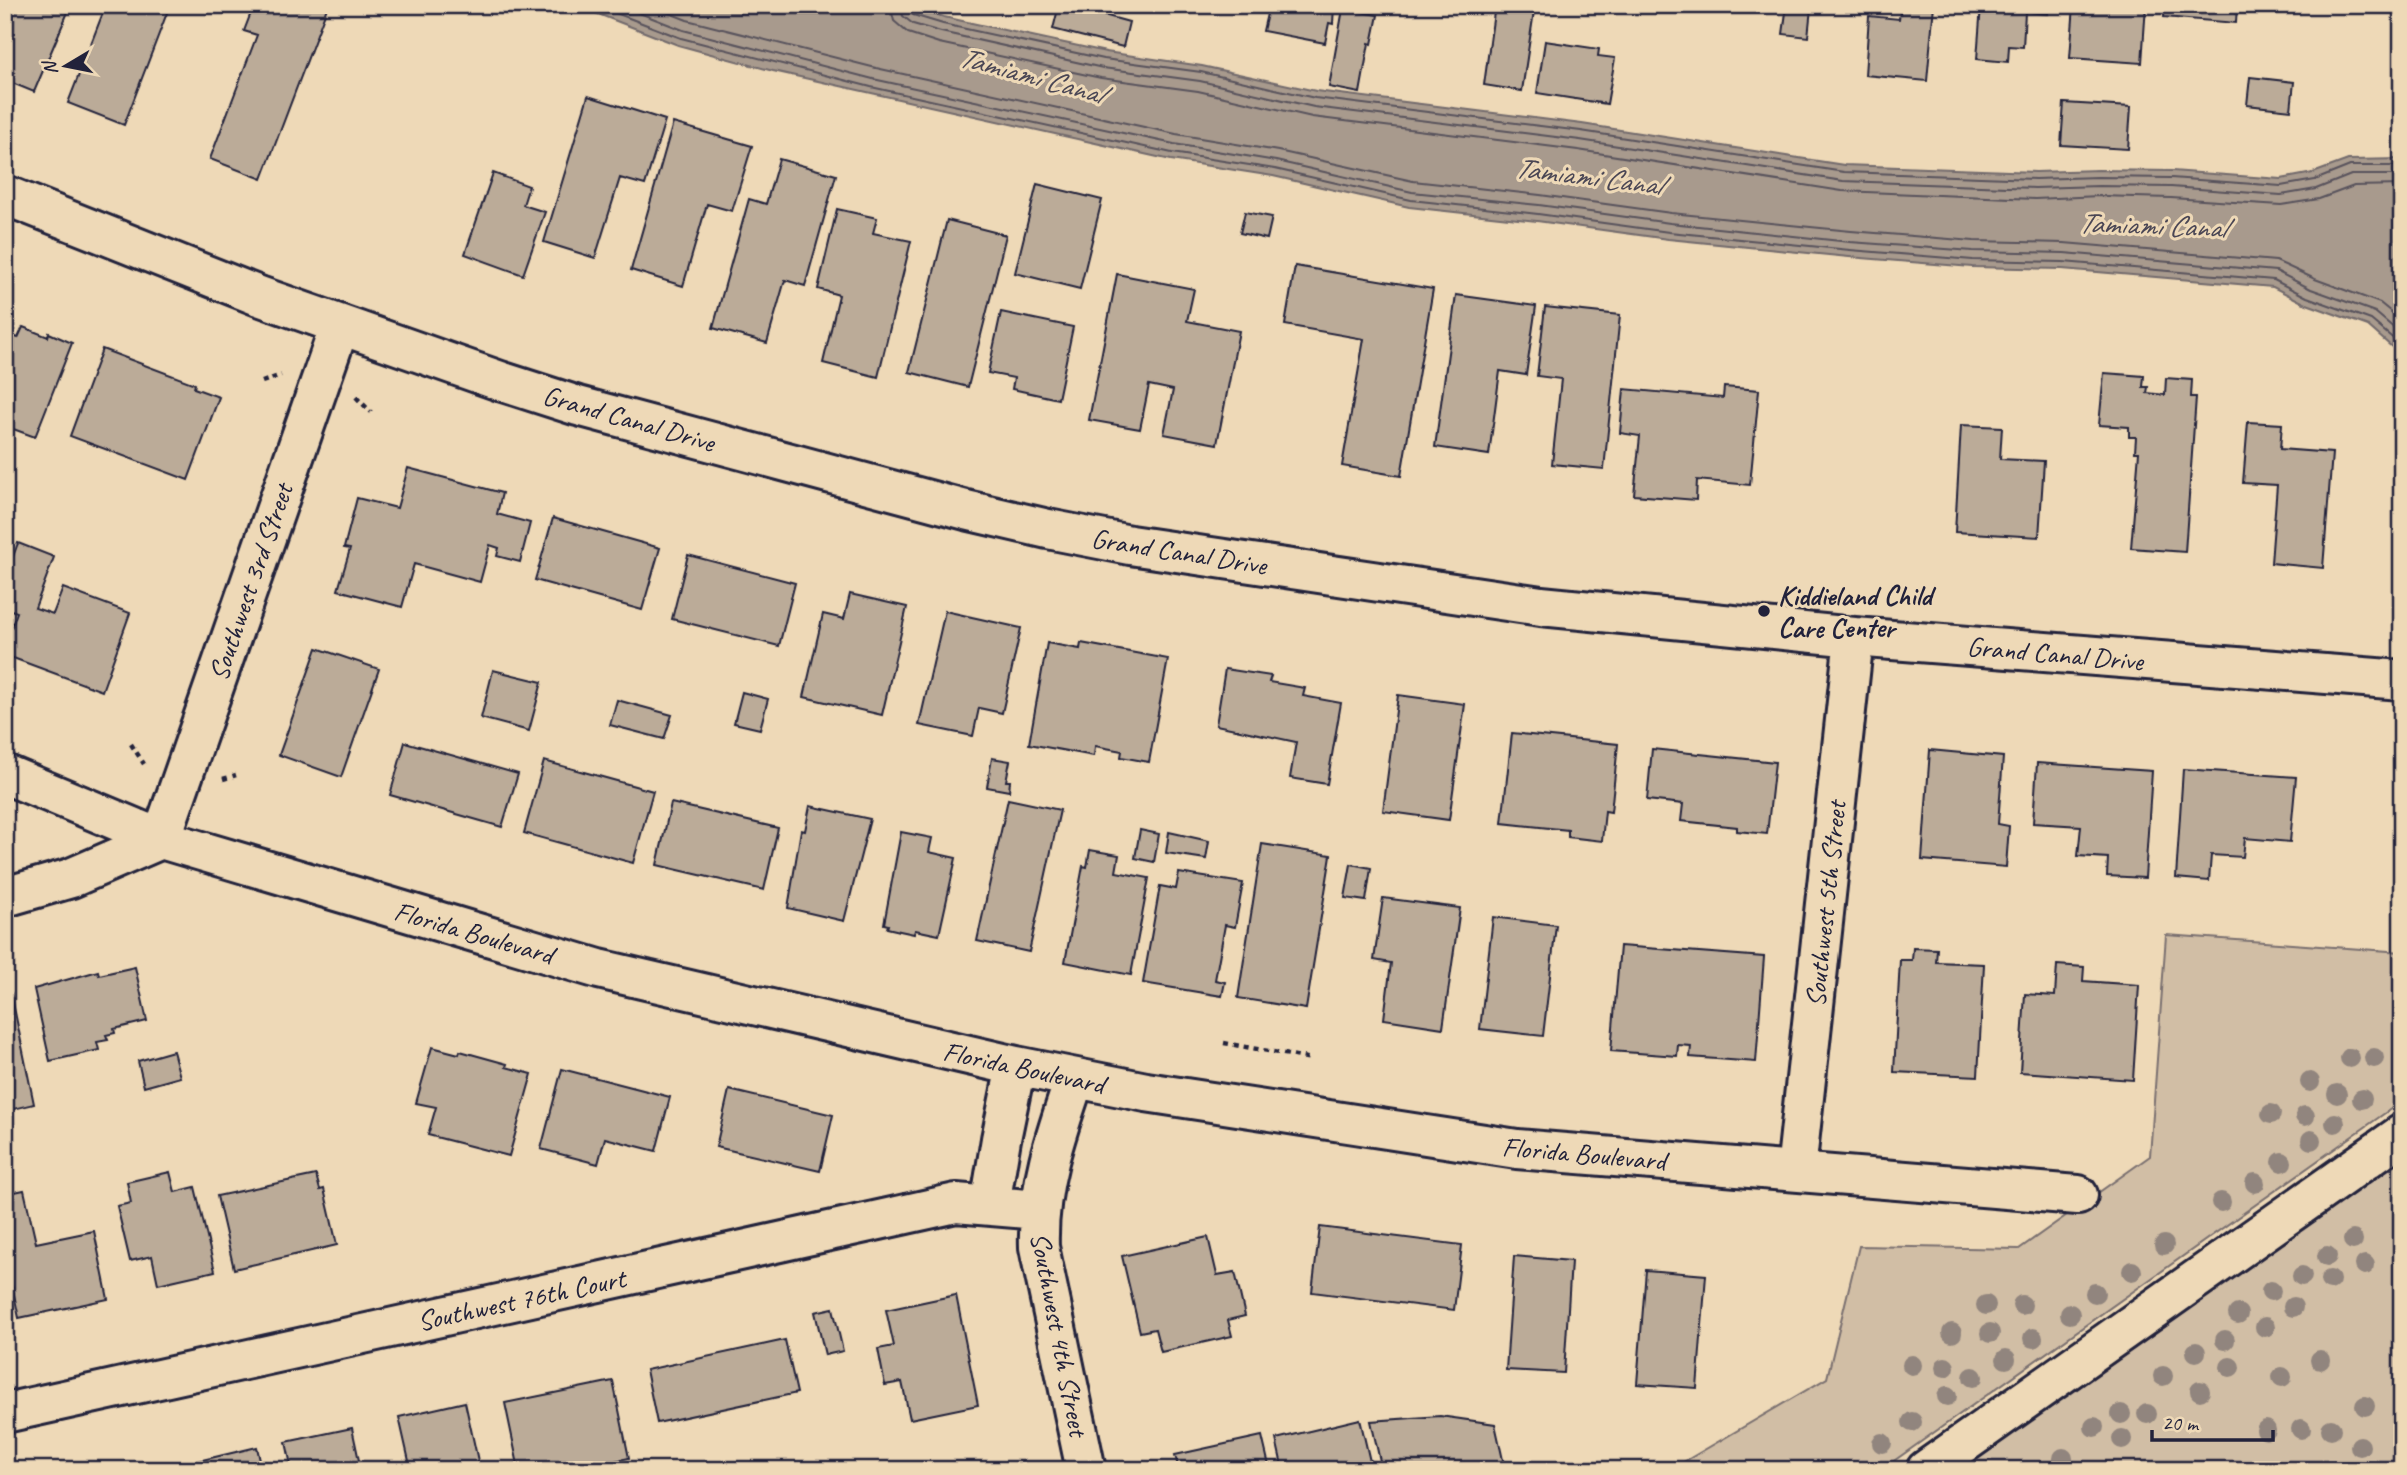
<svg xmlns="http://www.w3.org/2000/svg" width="2407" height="1475" viewBox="0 0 2407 1475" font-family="Caveat,sans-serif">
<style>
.green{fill:#d1bea5;stroke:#7a7070;stroke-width:2}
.water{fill:#a89a8d;stroke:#726a6c;stroke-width:2}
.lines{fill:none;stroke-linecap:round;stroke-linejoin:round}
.shore{stroke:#58525c;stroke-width:2}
.building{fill:#bbab98;stroke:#22223b;stroke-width:2}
.street-casing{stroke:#22223b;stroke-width:44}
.highway-casing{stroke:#22223b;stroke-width:44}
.path{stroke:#22223b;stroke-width:4.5;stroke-dasharray:5 5;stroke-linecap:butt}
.street{stroke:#eed9b7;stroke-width:38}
.highway{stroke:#eed9b7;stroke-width:38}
.tree{fill:#91857e}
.poi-dot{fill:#22223b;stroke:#eed9b7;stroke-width:2.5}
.labels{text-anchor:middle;stroke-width:6;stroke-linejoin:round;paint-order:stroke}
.street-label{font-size:28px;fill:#22223b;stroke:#eed9b7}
.poi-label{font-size:28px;font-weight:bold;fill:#22223b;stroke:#eed9b7;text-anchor:start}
.water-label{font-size:30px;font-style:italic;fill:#4a4654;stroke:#eed9b7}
</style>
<rect width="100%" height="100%" fill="#eed9b7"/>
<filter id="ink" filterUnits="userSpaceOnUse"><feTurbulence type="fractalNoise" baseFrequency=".0143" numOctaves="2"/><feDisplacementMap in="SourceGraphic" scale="14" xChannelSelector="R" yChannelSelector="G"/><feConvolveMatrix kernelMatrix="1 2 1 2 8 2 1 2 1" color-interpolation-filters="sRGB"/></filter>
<g filter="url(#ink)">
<path class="green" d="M2166,935L2402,952V1101L1881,1470H1670L1827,1378L1859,1246L2019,1249L2150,1156Z
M2402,1159V1470H1952Z"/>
<path class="water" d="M575,5H906L944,17L1106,52L1202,66L1316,91L1582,124L1844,165L2036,172L2098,170L2172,171L2281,179L2313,173L2348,160L2402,159V356L2368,326L2304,303L2273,287L2062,269L1972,267L1849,257L1668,239L1537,221L1409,207L1273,176L1171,160L773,71L678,45Z"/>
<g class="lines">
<path class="shore" d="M595,5L681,38L871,87L1172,153L1275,169L1411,200L1538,214L1669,232L1850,250L1973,260L2063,262L2274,280L2307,297L2371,320L2402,346
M619,5L683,30L873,79L1174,144L1276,161L1412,192L1539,205L1670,223L1850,242L1973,251L2064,253L2276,271L2311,289L2375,312L2402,335
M649,5L687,20L876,68L1176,134L1278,151L1413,181L1540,195L1671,213L1851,231L1974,241L2064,243L2276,261L2315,279L2380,303L2402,321
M890,5L894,21L908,33L939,43L1101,78L1198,91L1312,117L1578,150L1842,191L2035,199L2099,196L2171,198L2281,205L2319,199L2354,186L2402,185
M900,5L903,16L913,24L941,32L1103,68L1200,81L1314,107L1580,140L1843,181L2035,188L2099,186L2171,187L2281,195L2316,189L2351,175H2402
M909,5L913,15L943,24L1104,59L1201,72L1315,98L1581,131L1844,172L2035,179L2098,177L2171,178L2281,186L2315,180L2350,166H2402"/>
</g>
<path class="building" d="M8,5H71L34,92L5,80V13Z
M106,5H170L124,125L68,103Z
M254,5H328L262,179L210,159L257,35L244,31Z
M997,5H1020L1018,12Z
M1059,5H1090L1089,11L1129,22L1123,47L1053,29Z
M1269,5H1334L1333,24L1329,23L1325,43L1263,31Z
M1495,5H1535L1522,91L1484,85Z
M1787,5H1821V9L1811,8L1808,37L1783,34Z
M1901,5H1934L1927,81L1865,75L1869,16L1899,19Z
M1981,5H2049L2048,14L2025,12L2023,47L2009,46L2008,62L1977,59Z
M2074,5H2146L2142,63L2070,58Z
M2165,5H2237L2236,23L2164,17Z
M1343,9L1378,15L1372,44L1369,43L1360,93L1329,87Z
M1545,41L1599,49L1598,56L1615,58L1607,104L1537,93Z
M2250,77L2294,82L2291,110L2247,105Z
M588,96L665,120L645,185L620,178L595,258L544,242Z
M2064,103L2131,107L2128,149L2061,145Z
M673,123L752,146L732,211L707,204L683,286L631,270Z
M779,159L836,175L805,286L785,280L767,343L713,328L749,199L766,204Z
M493,173L529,186L523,205L545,212L523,275L465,254Z
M1037,184L1102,200L1080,289L1015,273Z
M837,209L877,218L873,233L911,241L878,377L823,363L839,295L818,289Z
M1245,212L1272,217L1267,239L1240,233Z
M947,220L1006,235L968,387L909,372Z
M1295,266L1433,289L1401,476L1342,466L1364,339L1285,325Z
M1117,274L1194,289L1187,321L1239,331L1217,444L1164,434L1173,390L1149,385L1140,429L1089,420Z
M1456,295L1536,306L1526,375L1500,371L1489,455L1435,447Z
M1545,307L1620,315L1604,469L1552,464L1561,379L1537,376Z
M1001,312L1073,327L1058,399L1012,389L1014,378L988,373Z
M23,327L48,337L49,333L72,343L35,437L5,426V333L18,338Z
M102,349L195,384L194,388L219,397L188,480L70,436Z
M2104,373L2144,376L2143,387H2148L2147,393L2165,395L2166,378L2192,380L2191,397H2196L2185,552L2131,548L2139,452H2135L2136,437H2129V427L2099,425Z
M1724,387L1759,390L1750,485L1697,480L1696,500L1634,495L1640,436L1620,433L1624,389L1723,398Z
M2248,422L2282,424L2280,449L2332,453L2323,568L2271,563L2277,485L2243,483Z
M1961,425L2002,427L2000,459L2044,461L2039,537L1955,532Z
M408,468L502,493L497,514L530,523L520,562L497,556L499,548L490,545L480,582L414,564L402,607L338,590L350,549L344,548L357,498L397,508Z
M553,518L660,548L642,610L535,580Z
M18,543L54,557L35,608L53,614L63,588L130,613L102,691L5,655V645L17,612L5,608V578Z
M688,555L795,583L779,646L672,619Z
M850,594L907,607L882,715L804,697L823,614L844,619Z
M945,611L1021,628L1002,713L979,708L973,736L919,725Z
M1047,643L1080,649L1081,643L1168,659L1149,762L1121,757L1122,751L1095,746L1094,756L1029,744Z
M317,648L379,669L341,777L279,755Z
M1225,669L1271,676L1269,682L1305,688L1303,696L1341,703L1327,784L1290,778L1296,742L1216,725Z
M493,670L542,682L529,731L481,718Z
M742,692L768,699L760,729L734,723Z
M1398,695L1465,704L1449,820L1383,811Z
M617,700L672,715L664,739L610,725Z
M1512,733L1618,744L1611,812L1605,811L1602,841L1568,837V830L1502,823Z
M405,742L518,774L502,827L390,795Z
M1652,749L1775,762L1767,834L1737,831V827L1681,821L1683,804L1647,800Z
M1930,750L2003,757L1998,824L2009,826L2006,867L1922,860Z
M992,758L1010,761L1006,781H1010L1009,791L987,787Z
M544,761L653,791L633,863L524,833Z
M2037,763L2152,771L2145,878L2107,876L2108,858L2078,856L2081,826L2033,823Z
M2183,769L2296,777L2290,842L2245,838L2243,857L2211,855L2209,881L2176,878Z
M1008,799L1060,810L1029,952L977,941Z
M671,803L778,828L764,890L657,865Z
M810,806L870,819L844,921L788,908L801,830L805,831Z
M1140,830L1159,834L1154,862L1135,858Z
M901,832L932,838L929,852L956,858L939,935L915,930L914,934L900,931L887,928L888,925L884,924Z
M1169,832L1209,841L1206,859L1166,853Z
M1262,844L1331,855L1306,1009L1238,998Z
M1090,850L1119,855L1116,872L1149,878L1131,975L1065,962L1083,866L1087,867Z
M1351,864L1371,868L1366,901L1345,898Z
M1179,873L1243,883L1235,927L1225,925L1215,980L1225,982L1222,996L1143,983L1160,886L1176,889Z
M1383,898L1460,908L1443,1028L1384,1019L1391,963L1374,960Z
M1493,917L1556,925L1543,1036L1480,1029Z
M1620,946L1764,957L1756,1062L1690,1057L1691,1046L1678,1045L1677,1056L1611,1051Z
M1913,948L1937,949L1936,962L1984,964L1978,1076L1894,1072L1900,960H1912Z
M2057,965L2084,967L2083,981L2139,985L2133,1080L2020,1072L2025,994L2055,996Z
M135,967L147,1021L114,1029L115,1033L106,1035L108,1040L97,1042L99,1050L50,1061L34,989L98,971L99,975Z
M11,993L34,1104L5,1111V994Z
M432,1047L459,1054L460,1051L507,1064L506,1067L532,1074L509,1156L428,1135L436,1107L416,1103Z
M173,1051L180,1077L144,1087L138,1061Z
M562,1069L670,1097L656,1151L605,1138L598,1164L541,1149Z
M729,1090L833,1115L820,1171L716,1147Z
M170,1172L175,1192L195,1187L215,1271L158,1284L152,1256L130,1261L117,1206L131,1203L127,1182Z
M316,1175L320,1190L324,1189L337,1245L234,1269L217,1196Z
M24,1190L36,1243L94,1231L108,1299L19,1318L5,1252V1194Z
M1320,1227L1462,1245L1454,1310L1312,1292Z
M1208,1237L1217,1275L1235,1272L1245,1316L1228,1320L1232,1336L1161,1352L1155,1329L1140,1332L1122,1256Z
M1514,1256L1571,1261L1564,1373L1506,1370Z
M1646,1270L1706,1275L1697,1388L1637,1384Z
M956,1295L978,1405L910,1419L902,1382L885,1385L878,1349L894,1346L886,1310Z
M833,1308L843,1351L825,1355L815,1312Z
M785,1340L797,1393L657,1423L646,1370Z
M613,1381L629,1458L572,1470H519L505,1403Z
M465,1402L480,1470H411L399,1417Z
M1440,1416L1495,1424L1505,1469L1382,1470L1371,1421Z
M1360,1419L1372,1470H1283L1276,1439Z
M352,1428L361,1470H292L286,1442Z
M1262,1436L1270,1470H1179L1175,1455Z
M257,1447L262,1470H178L177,1466Z"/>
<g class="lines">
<g class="street-casing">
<path id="street" d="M5,195L259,296L500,381L578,406L966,510L1048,529L1130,545L1541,606L1854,637L2402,680
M5,774L161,839L599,969L1016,1066L1146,1092L1517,1149L2078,1195
M5,897L71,878L161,839L340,325
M1075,1078C1056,1133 1037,1188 1039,1247L1086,1470
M1796,1171L1854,637
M990,1205L1001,1139L1016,1066
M5,1413L956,1203L1039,1210"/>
</g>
<g class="highway-casing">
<path id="highway" d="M1926,1470L2402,1134"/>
</g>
<path class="path" d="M262,382L281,375
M356,397L371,412
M131,744L144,764
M223,779L236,775
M1224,1043L1312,1059"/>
<use href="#street" class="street"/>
<use href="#highway" class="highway"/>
</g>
<g class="tree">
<circle cx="2350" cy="1058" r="10"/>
<circle cx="2374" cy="1058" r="10"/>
<circle cx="2310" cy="1082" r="10"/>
<circle cx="2337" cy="1094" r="10"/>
<circle cx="2362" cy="1099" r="10"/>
<circle cx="2271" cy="1114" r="10"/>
<circle cx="2305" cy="1116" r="10"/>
<circle cx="2335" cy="1123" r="10"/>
<circle cx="2311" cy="1140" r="10"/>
<circle cx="2282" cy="1162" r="10"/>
<circle cx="2255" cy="1183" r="10"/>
<circle cx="2221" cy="1202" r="10"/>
<circle cx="2353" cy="1240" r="10"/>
<circle cx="2164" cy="1245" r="10"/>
<circle cx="2327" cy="1256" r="10"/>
<circle cx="2365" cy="1265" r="10"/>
<circle cx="2132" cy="1271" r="10"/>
<circle cx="2302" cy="1276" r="10"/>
<circle cx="2330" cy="1280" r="10"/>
<circle cx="2271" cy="1291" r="10"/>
<circle cx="2095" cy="1293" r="10"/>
<circle cx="1986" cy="1305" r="10"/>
<circle cx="2022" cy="1305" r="10"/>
<circle cx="2293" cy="1307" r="10"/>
<circle cx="2070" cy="1314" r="10"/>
<circle cx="2238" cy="1314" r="10"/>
<circle cx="2265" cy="1327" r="10"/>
<circle cx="1952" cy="1333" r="10"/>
<circle cx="1990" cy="1333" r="10"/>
<circle cx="2033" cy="1338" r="10"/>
<circle cx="2225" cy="1340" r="10"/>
<circle cx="2196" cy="1352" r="10"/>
<circle cx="2006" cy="1359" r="10"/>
<circle cx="2320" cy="1360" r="10"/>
<circle cx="1912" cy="1365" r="10"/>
<circle cx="1945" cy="1367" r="10"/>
<circle cx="2230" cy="1367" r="10"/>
<circle cx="2163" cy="1376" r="10"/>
<circle cx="1973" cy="1377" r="10"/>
<circle cx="2282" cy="1377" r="10"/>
<circle cx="2200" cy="1391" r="10"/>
<circle cx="1947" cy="1396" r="10"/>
<circle cx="2365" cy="1406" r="10"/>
<circle cx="2121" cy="1414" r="10"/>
<circle cx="2147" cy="1414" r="10"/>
<circle cx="1912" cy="1422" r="10"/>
<circle cx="2094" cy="1427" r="10"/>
<circle cx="2301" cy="1429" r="10"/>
<circle cx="2331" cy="1429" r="10"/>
<circle cx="2266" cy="1430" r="10"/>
<circle cx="2122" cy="1439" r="10"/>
<circle cx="1882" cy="1443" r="10"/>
<circle cx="2360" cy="1446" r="10"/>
<circle cx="2063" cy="1458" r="10"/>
</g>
</g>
<circle class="poi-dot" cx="1764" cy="611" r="7"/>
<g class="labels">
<g class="street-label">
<text transform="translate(629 418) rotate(16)" y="10">Grand Canal Drive</text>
<text transform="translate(1179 551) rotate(9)" y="10">Grand Canal Drive</text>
<text transform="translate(250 582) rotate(-71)" y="10">Southwest 3rd Street</text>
<text transform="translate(2055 653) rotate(5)" y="10">Grand Canal Drive</text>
<text transform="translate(1825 904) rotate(-84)" y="10">Southwest 5th Street</text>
<text transform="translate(474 932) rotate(16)" y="10">Florida Boulevard</text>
<text transform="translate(1024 1067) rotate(12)" y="10">Florida Boulevard</text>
<text transform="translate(1584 1153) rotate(5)" y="10">Florida Boulevard</text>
<text transform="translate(521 1299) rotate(-12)" y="10">Southwest 76th Court</text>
<text transform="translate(1060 1334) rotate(79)" y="10">Southwest 4th Street</text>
</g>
<g class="poi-label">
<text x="1778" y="605">Kiddieland Child<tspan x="1778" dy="32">Care Center</tspan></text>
</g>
<g class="water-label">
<text transform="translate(1031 75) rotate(15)" y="10">Tamiami Canal</text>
<text transform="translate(1588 176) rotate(7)" y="10">Tamiami Canal</text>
<text transform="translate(2152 225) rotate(2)" y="10">Tamiami Canal</text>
</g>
</g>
<rect width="2407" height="1475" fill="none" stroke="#eed9b7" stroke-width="28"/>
<rect x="14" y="14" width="2379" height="1447" fill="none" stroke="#22223b" stroke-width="2.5" filter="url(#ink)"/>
<g transform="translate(66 66) rotate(260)" stroke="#eed9b7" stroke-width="5" paint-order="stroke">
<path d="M0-5L12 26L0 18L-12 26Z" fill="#22223b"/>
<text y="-10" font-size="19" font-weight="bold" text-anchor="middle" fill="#22223b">N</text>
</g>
<path d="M2152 1430v10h121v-10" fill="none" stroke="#22223b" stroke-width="3.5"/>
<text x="2162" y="1430" font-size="21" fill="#22223b" stroke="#eed9b7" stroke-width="5" paint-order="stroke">20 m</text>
</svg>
